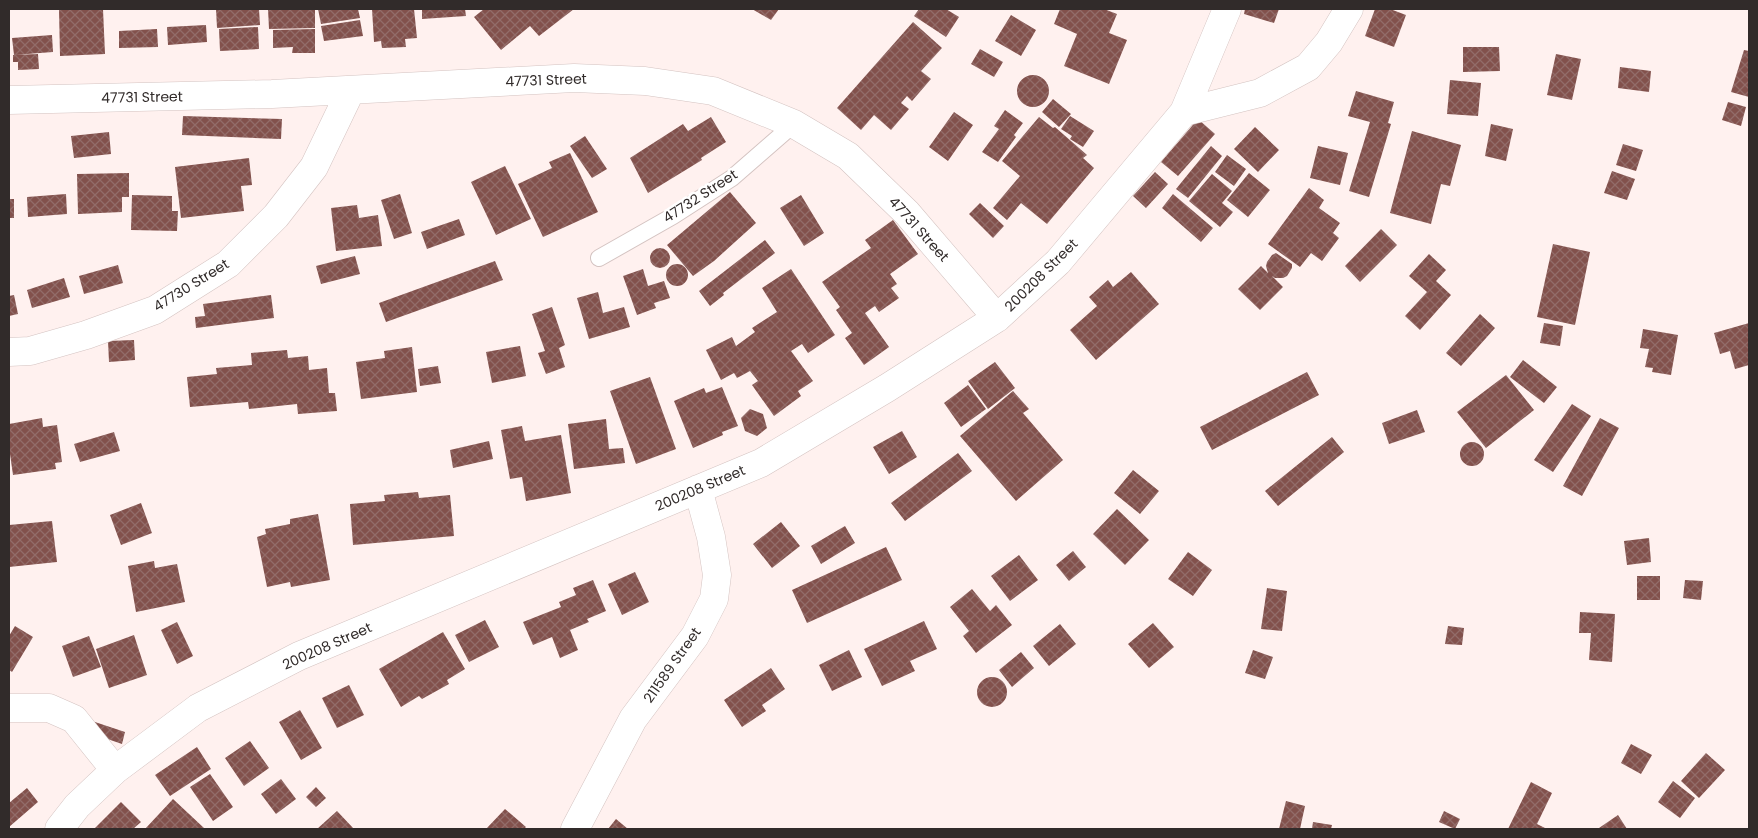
<svg xmlns="http://www.w3.org/2000/svg" width="1758" height="838" viewBox="0 0 1758 838" font-family="Poppins,sans-serif">
<style>
.building{fill:url(#building-cross-hatch)}
.lines{fill:none;stroke-linecap:round;stroke-linejoin:round}
.service-casing{stroke:#d4c3c1;stroke-width:18}
.minor-casing{stroke:#d4c3c1;stroke-width:29}
.service{stroke:#fff;stroke-width:16}
.minor{stroke:#fff;stroke-width:28}
.labels{text-anchor:middle;stroke-width:5;stroke-linejoin:round;paint-order:stroke}
.street-label{font-size:14px;fill:#312b2a;stroke:#fff}
</style>
<defs>
<pattern id="building-cross-hatch" width="8" height="8" patternUnits="userSpaceOnUse" patternTransform="scale(1.25)"><rect width="8" height="8" fill="#82514c"/><path d="M0 0l8 8M0 8l8-8" fill="none" stroke="#926c69"/></pattern>
</defs>
<rect width="100%" height="100%" fill="#fff1ef"/>
<path class="building" d="M59,9H103L105,54L60,56Z
M216,9H259L260,25L217,28Z
M268,9H315V28L269,29Z
M318,9H358L360,18L321,24Z
M372,9H414L417,38L405,39L406,47L382,48L381,41L374,42Z
M422,9H465L466,16L422,19Z
M484,9H574L539,36L530,26L501,50L474,17Z
M752,9H779L771,20Z
M919,9H946L959,17L946,37L914,16Z
M1060,9H1104L1117,14L1109,33L1127,40L1109,84L1064,66L1077,34L1054,24Z
M1245,9H1279L1274,23L1244,14Z
M1375,9H1390L1406,15L1394,47L1365,36Z
M1011,15L1036,30L1021,56L995,41Z
M360,20L363,36L324,41L321,26Z
M913,22L942,48L921,71L931,79L912,101L907,96L901,103L909,109L891,130L874,115L861,130L837,108Z
M206,25L207,42L168,45L167,27Z
M258,27L259,49L220,51L219,29Z
M157,29L158,47L119,48V31Z
M315,29V53H292L293,47L273,48V30Z
M52,35L53,52L14,55L12,38Z
M1463,47H1499L1500,71L1463,72Z
M980,49L1003,62L994,77L971,64Z
M1744,50L1749,51V97L1731,92Z
M38,54L39,69L18,70V62H13V55Z
M1556,54L1581,59L1572,100L1547,95Z
M1620,67L1651,71L1649,92L1618,88Z
M1017 91a16 16 0 1 1 32 0a16 16 0 1 1-32 0Z
M1450,80L1481,83L1478,116L1447,114Z
M1356,91L1394,102L1388,123L1391,124L1369,197L1349,191L1370,122L1348,116Z
M1053,99L1071,114L1059,127L1042,112Z
M1728,102L1746,107L1741,126L1722,120Z
M1005,110L1023,123L1014,135L1016,137L998,162L982,152L999,129L994,126Z
M954,112L973,125L948,161L929,147Z
M183,116L282,119L281,139L182,135Z
M1070,116L1094,131L1083,147L1070,139L1072,136L1061,129Z
M711,117L726,142L701,158L702,160L648,193L630,158L683,124L688,131Z
M1039,117L1053,128L1055,127L1087,155L1083,158L1094,168L1047,224L1021,203L1007,220L993,208L1020,176L1002,161Z
M1198,119L1215,134L1178,176L1161,162Z
M1491,124L1513,129L1506,161L1485,156Z
M1255,127L1279,150L1258,172L1234,149Z
M1412,131L1461,145L1450,186L1441,184L1431,224L1390,213Z
M109,132L111,154L74,158L71,136Z
M585,136L607,169L592,178L570,146Z
M1623,144L1643,150L1636,171L1616,165Z
M1211,146L1222,156L1188,198L1176,189Z
M1318,146L1348,153L1340,185L1310,178Z
M570,153L598,212L543,237L518,184L552,168L549,162Z
M1227,155L1246,169L1234,186L1215,172Z
M249,158L252,185L241,186L244,211L181,218L175,167Z
M505,166L531,219L496,235L471,182Z
M1612,171L1635,179L1627,200L1604,193Z
M1155,172L1168,184L1146,208L1133,196Z
M129,173V197H122V212L78,214L77,174Z
M1249,173L1270,190L1248,217L1227,200Z
M1212,174L1232,191L1222,203L1233,212L1220,227L1189,201Z
M1309,188L1324,200L1319,208L1340,223L1333,233L1339,238L1322,261L1311,253L1300,267L1268,244Z
M730,192L756,223L714,261L693,276L667,245Z
M66,194L67,214L28,217L27,197Z
M400,194L412,233L394,239L381,200Z
M1173,194L1213,228L1201,242L1162,208Z
M132,195L172,196V211H178L177,231L131,230Z
M801,195L824,233L804,246L780,208Z
M9,199H14V218H9Z
M980,203L1004,226L993,238L969,214Z
M357,205L359,218L378,215L382,246L336,251L331,208Z
M459,219L465,235L427,249L421,232Z
M893,220L918,254L890,274L897,284L891,288L899,298L879,312L875,306L865,313L889,347L864,365L845,338L852,333L836,310L840,307L822,282L871,248L865,240Z
M1381,229L1397,245L1360,282L1345,266Z
M765,240L775,253L723,293L724,295L710,306L699,291Z
M1553,244L1590,252L1575,325L1537,317Z
M650 258a10 10 0 1 1 20 0a10 10 0 1 1-20 0Z
M1276,253L1292,264V268L1287,276L1283,278H1275L1272,276L1283,287L1260,310L1238,289L1261,266L1268,273L1266,266L1267,262L1272,255Z
M1429,254L1446,270L1436,281L1451,295L1420,330L1405,316L1427,292L1409,276Z
M355,256L360,274L321,284L316,266Z
M495,261L503,280L386,322L379,303Z
M666 275a11 11 0 1 1 22 0a11 11 0 1 1-22 0Z
M118,265L123,283L84,294L79,276Z
M643,269L648,286L664,281L670,298L654,303L656,308L637,315L623,276Z
M791,269L835,335L808,353L802,344L791,351L813,381L798,391L801,396L774,416L752,385L758,381L750,371L737,378L734,373L721,380L706,350L732,337L736,346L755,332L752,328L777,312L762,288Z
M1131,272L1159,304L1096,360L1070,330L1097,306L1089,297L1108,280L1113,287Z
M64,278L70,297L32,308L27,290Z
M598,292L603,313L624,307L630,327L589,339L577,298Z
M14,295L18,314L9,316V296Z
M271,295L274,318L196,328L195,317L205,316L203,304Z
M552,307L565,345L559,348L565,367L546,374L538,353L545,351L532,314Z
M1480,314L1495,328L1461,366L1446,353Z
M1544,323L1563,326L1560,346L1540,343Z
M1749,323V365L1735,369L1730,351L1720,354L1714,333Z
M1643,329L1678,335L1671,375L1652,372L1653,368L1645,367L1649,349L1640,348Z
M134,340L135,360L109,362L108,341Z
M520,346L526,376L492,383L486,352Z
M412,347L417,392L361,399L356,362L385,358L384,351Z
M287,350L288,358L308,356L309,370L327,368L329,393H335L337,411L298,414L297,404L249,409L248,402L190,407L187,377L217,374L216,368L252,365L251,353Z
M1523,360L1557,387L1544,403L1510,377Z
M995,362L1015,388L988,409L968,381Z
M438,366L441,383L420,386L418,369Z
M1307,372L1319,395L1212,450L1200,427Z
M1506,375L1534,410L1486,448L1457,412Z
M650,377L676,449L636,464L610,391Z
M968,385L986,409L961,427L944,403Z
M722,387L738,426L722,432L723,435L693,448L674,401L704,388L706,393Z
M1013,391L1029,409L1023,413L1063,460L1016,501L960,436Z
M1572,404L1591,416L1553,472L1534,460Z
M750,409L763,414L767,428L757,436L745,431L741,418Z
M1417,410L1425,432L1389,444L1382,423Z
M42,418L43,427L57,425L62,462L55,463L56,469L13,475L9,447V424Z
M1600,418L1619,428L1582,496L1563,486Z
M606,419L609,449L623,448L625,463L574,469L568,424Z
M522,426L525,441L561,435L571,493L526,501L522,477L510,479L501,430Z
M902,431L917,457L889,474L873,447Z
M114,432L120,451L80,462L74,444Z
M1332,437L1344,452L1278,506L1265,491Z
M489,441L493,459L453,468L450,450Z
M1460 454a12 12 0 1 1 24 0a12 12 0 1 1-24 0Z
M958,453L972,471L905,521L891,503Z
M1133,470L1159,491L1140,514L1114,493Z
M418,492L419,498L450,495L454,536L353,545L350,504L385,501L384,495Z
M141,503L152,533L121,545L110,515Z
M1117,509L1149,540L1125,565L1093,534Z
M318,514L330,580L291,587L290,582L267,587L257,537L266,534L265,529L290,524V519Z
M52,521L57,562L9,567V525Z
M781,522L800,546L772,568L753,544Z
M845,526L855,543L821,564L811,546Z
M1649,538L1651,562L1627,565L1624,541Z
M886,547L902,580L807,623L792,590Z
M1073,551L1086,567L1069,581L1056,565Z
M1188,552L1212,570L1193,596L1168,579Z
M1019,555L1038,580L1010,601L991,576Z
M154,561L155,568L177,564L185,602L136,612L128,566Z
M635,572L649,602L622,615L608,584Z
M1637,576H1660V600H1637Z
M593,580L606,611L587,619L589,622L570,630L578,650L560,658L552,637L533,645L523,622L561,607L559,602L576,595L573,588Z
M1685,580L1703,581L1701,600L1683,598Z
M1267,588L1287,591L1282,631L1261,629Z
M972,589L990,611L996,605L1012,625L976,653L963,636L969,631L950,607Z
M1580,612L1615,614L1612,662L1589,660L1591,633H1579Z
M485,620L499,647L469,662L455,635Z
M924,621L937,649L910,661L915,671L882,686L864,649Z
M177,622L193,656L177,664L161,630Z
M1153,623L1174,647L1149,668L1128,644Z
M1060,624L1076,644L1049,666L1033,646Z
M15,626L33,637L12,672L9,670V636Z
M1448,626L1464,628L1462,645L1445,644Z
M443,632L465,669L447,680L449,684L422,699L419,696L401,707L379,669Z
M134,635L147,675L109,688L96,649Z
M89,636L101,667L73,677L62,646Z
M849,650L862,677L832,691L819,665Z
M1253,650L1273,657L1265,679L1245,673Z
M1021,652L1034,668L1012,687L999,670Z
M771,668L785,689L762,705L766,711L742,727L724,700Z
M977 692a15 15 0 1 1 30 0a15 15 0 1 1-30 0Z
M349,685L364,715L337,728L322,698Z
M300,710L322,748L301,760L279,722Z
M95,722L125,732L122,744L90,733Z
M250,741L269,768L244,786L225,758Z
M1631,744L1652,755L1641,774L1621,763Z
M197,747L211,769L170,796L155,775Z
M1706,753L1725,770L1699,798L1681,781Z
M210,774L233,807L213,821L190,787Z
M281,779L296,799L276,814L261,794Z
M1673,781L1695,798L1680,818L1658,802Z
M1531,782L1552,793L1537,824L1547,829H1508Z
M316,787L326,798L316,807L306,797Z
M27,788L38,802L9,827V803Z
M173,799L204,828L203,829H145Z
M1286,801L1305,806L1300,829H1279Z
M121,802L141,822L133,829H94Z
M505,809L526,827L524,829H486Z
M337,811L354,829H317Z
M1444,811L1460,819L1455,829L1439,822Z
M1618,815L1627,829H1600L1599,828Z
M616,819L628,829H608Z
M1313,822L1332,825L1331,829H1312Z"/>
<g class="lines">
<g class="service-casing">
<path id="service" d="M599,258L673,216L732,178L794,124"/>
</g>
<g class="minor-casing">
<path id="minor" d="M9,100L272,94L574,78L645,81L713,91L794,124L848,156L907,213L997,318
M1184,112L1260,93L1308,67L1329,42L1349,9
M9,352L30,351L86,335L155,310L228,264L276,216L314,167L351,90
M9,708H49L74,719L115,770
M59,829L77,806L115,770L198,708L299,656L761,463L887,388L997,318L1058,262L1184,112L1227,9
M575,829L633,719L695,636L714,599L717,575L711,537L698,489"/>
</g>
<use href="#service" class="service"/>
<use href="#minor" class="minor"/>
</g>
<g class="labels">
<g class="street-label">
<text transform="translate(546 80) rotate(-2)" y="5">47731 Street</text>
<text transform="translate(142 97) rotate(-1)" y="5">47731 Street</text>
<text transform="translate(700 196) rotate(-33)" y="5">47732 Street</text>
<text transform="translate(919 229) rotate(48)" y="5">47731 Street</text>
<text transform="translate(1041 275) rotate(-45)" y="5">200208 Street</text>
<text transform="translate(191 285) rotate(-32)" y="5">47730 Street</text>
<text transform="translate(700 488) rotate(-23)" y="5">200208 Street</text>
<text transform="translate(327 646) rotate(-24)" y="5">200208 Street</text>
<text transform="translate(672 665) rotate(-55)" y="5">211589 Street</text>
</g>
</g>
<rect width="1758" height="838" fill="none" stroke="#312b2a" stroke-width="20"/>
</svg>
